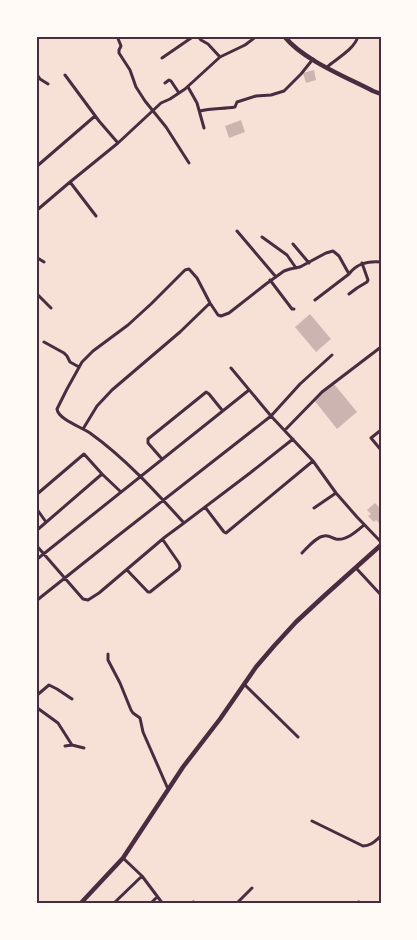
<svg xmlns="http://www.w3.org/2000/svg" width="417" height="940" viewBox="0 0 417 940" font-family="Raleway,sans-serif">
<style>
.building{fill:#ccb4b1}
.lines{fill:none;stroke-linecap:round;stroke-linejoin:round}
.minor{stroke:#4a2c40;stroke-width:3}
.tertiary{stroke:#4a2c40;stroke-width:4.5}
.neatline{fill:none;stroke:#4a2c40;stroke-width:2}
</style>
<rect width="100%" height="100%" fill="#f7e1d7"/>
<path class="building" d="M314,70L316,80L306,83L303,73Z
M241,120L245,132L229,138L225,126Z
M310,314L331,339L316,352L295,327Z
M334,384L357,412L337,429L314,400Z
M375,503L381,509V525L376,520L374,522L368,516L371,514L367,510Z"/>
<g class="lines">
<path class="minor" d="M117,36L121,46L119,50V53L130,70L136,87L145,101L166,127L189,163
M198,36L201,40L208,44L220,57
M162,58L194,36
M327,67C336,59 355,49 358,36
M36,73L40,79L48,84
M65,75L99,121L118,143
M165,83L169,80L171,81L179,93
M188,87L197,103L204,128
M200,111C211,108 223,109 235,107L237,102L256,96L271,95L284,91L301,74L313,59
M36,167L95,116
M70,182L96,216
M36,211L70,182L118,143L161,103L170,99L185,89L220,57L245,45L257,36
M237,231L276,277
M262,237L287,255L296,268
M293,244L309,263
M36,257L44,262
M270,280L292,309H294
M36,293L51,308
M349,294L357,288L367,282L368,280L362,263
M315,300L349,274
M44,342L64,353L67,356L70,362L79,367
M231,368L271,416L313,461L336,493L357,517L381,542
M83,429L97,406L112,390L180,332L210,303
M285,430L322,392L381,347
M381,430L371,438L381,450
M293,439L250,473L184,523C155,491 125,458 90,433C81,427 58,419 57,409L67,389L82,362L93,351L128,325L151,304L185,270L189,269L197,278L210,303L218,315L221,316L229,313L266,284L284,271L290,269L300,267L326,253L333,251L339,256L349,274C357,263 368,261 381,262
M162,459L148,443V439L205,393L206,392L209,394L222,410
M102,474L121,492
M36,495L84,454L102,474L36,531
M205,507L224,532L226,533L313,461
M36,508L46,522
M314,508L336,493
M36,545L83,599L88,600L99,593L165,537L184,523
M302,553C308,547 316,537 324,536C329,535 332,538 336,539C346,541 357,531 364,525
M36,560L249,390
M356,568L381,595
M127,570L148,592H150L179,569L180,566L179,563L163,540
M36,601L115,538L271,416L300,384L332,355
M108,654V660L120,683L131,710L133,713L140,718L143,732L168,789
M244,684L298,737
M36,696L49,685L57,689L72,699
M36,707L58,723L72,745
M65,746L72,745L84,748
M312,821L363,846C371,846 375,841 381,836
M123,858L142,876L163,904
M113,904L142,876
M150,904L157,897
M191,904L193,902L198,904
M236,904L252,888
M354,904L359,902L363,904"/>
<path class="tertiary" d="M284,36C303,60 346,77 373,91L381,94
M80,904L123,858L183,767L220,719L256,667L274,646L296,622L324,596L381,545"/>
</g>
<rect width="417" height="940" fill="none" stroke="#fffaf5" stroke-width="75"/>
<rect x="38" y="38" width="342" height="864" class="neatline"/>
</svg>
